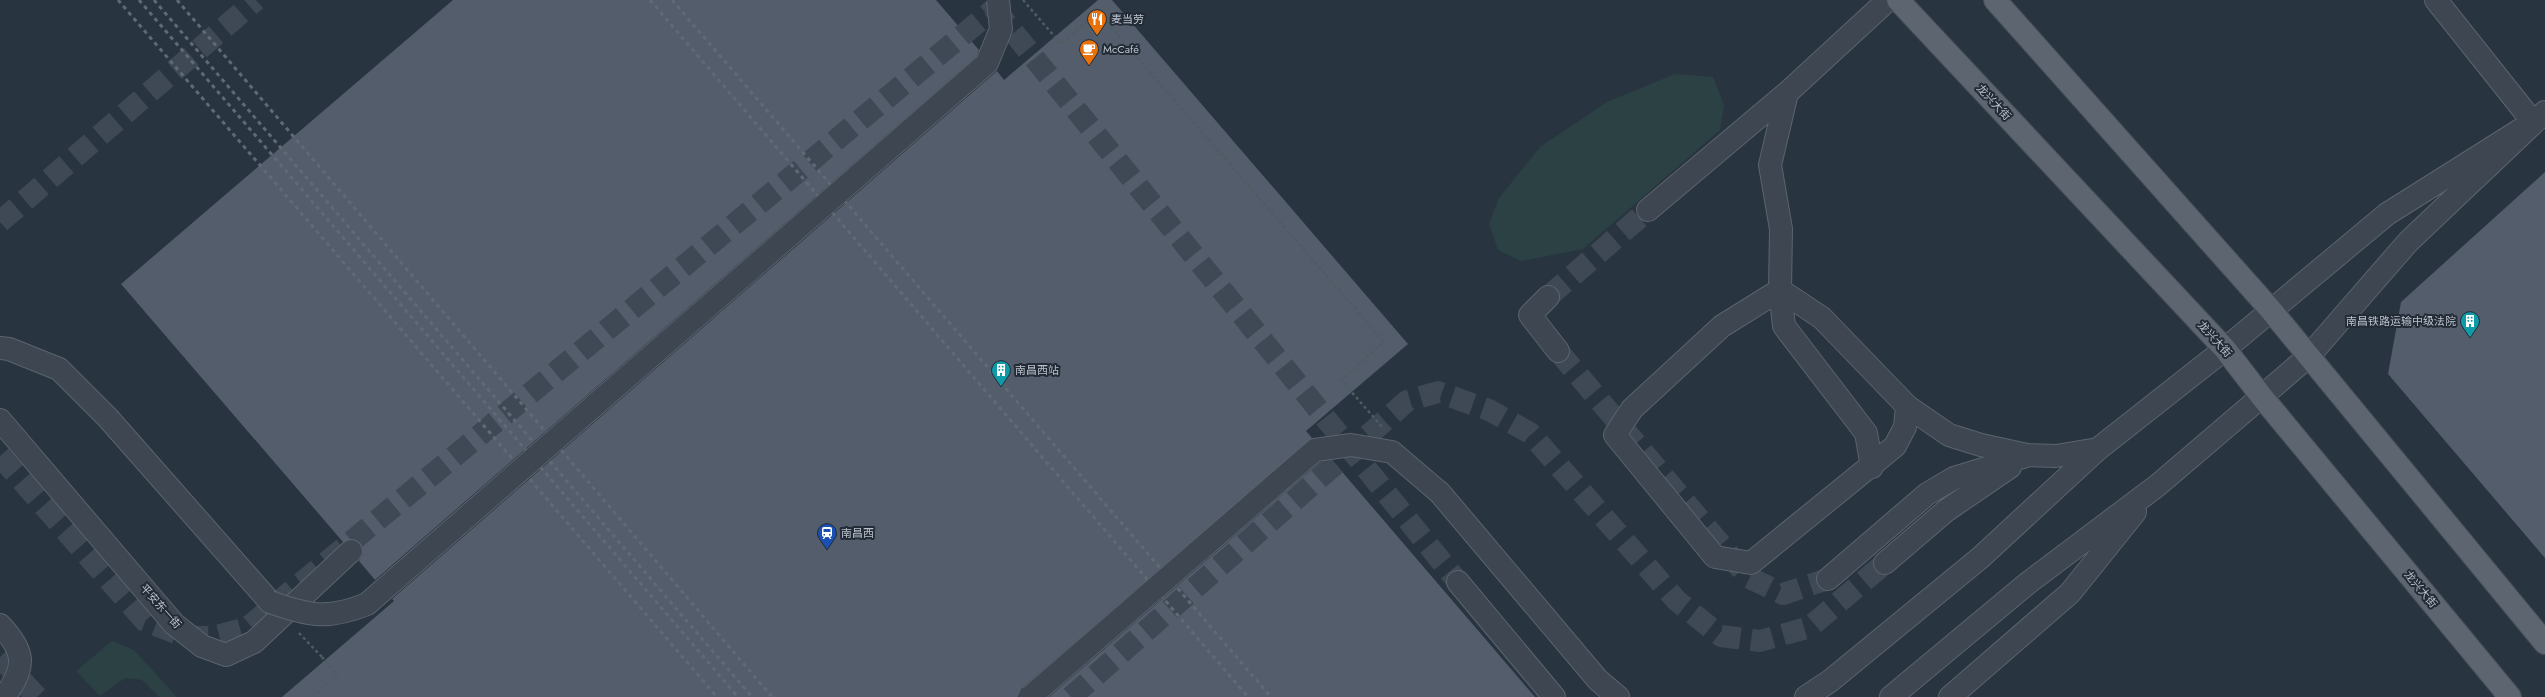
<svg xmlns="http://www.w3.org/2000/svg" width="2545" height="697" viewBox="0 0 2545 697" font-family="Jost,'Noto Sans SC',sans-serif">
<style>
.green{fill:#2c4143}
.building{fill:#535d6b}
.lines{fill:none;stroke-linecap:round;stroke-linejoin:round}
.minor-tunnel{stroke:#3f4956;stroke-width:22;stroke-dasharray:22 11;stroke-linecap:butt}
.minor-casing{stroke:#5b646e;stroke-width:24}
.major-casing{stroke:#474f5a;stroke-width:24}
.path{stroke:#4c5e61;stroke-width:2.5;stroke-dasharray:3 3;stroke-linecap:butt}
.minor{stroke:#3d4651;stroke-width:22}
.major{stroke:#5c6570;stroke-width:22}
.rail{stroke:#606a77;stroke-width:3;stroke-dasharray:4 4;stroke-linecap:butt}
.minor-bridge-casing{stroke:#5b646e;stroke-width:24;stroke-linecap:butt}
.path-bridge{stroke:#4c5e61;stroke-width:2.5;stroke-dasharray:3 3;stroke-linecap:butt}
.minor-bridge{stroke:#3d4651;stroke-width:22}
.labels{text-anchor:middle;stroke-width:4;stroke-linejoin:round;paint-order:stroke}
.poi-label{font-size:11px;fill:#bac1cb;stroke:#222b36;text-anchor:start}
.street-label{font-size:11px;fill:#bac1cb;stroke:#222b36}
</style>
<rect width="100%" height="100%" fill="#293441"/>
<path class="green" d="M1675,74L1713,77L1724,105L1720,130L1583,249L1521,261L1498,250L1489,224L1499,198L1540,147L1607,102Z
M112,641L134,650L177,697H159L142,680L125,678L100,696L76,671Z"/>
<path class="building" d="M453,0H936L979,50L977,56L375,580L359,561L363,554L360,543L354,539L343,542L121,284Z
M1098,0H1112L1408,344L1306,431L1312,438L1022,688L1018,697H282L394,601L392,599L997,71L1004,80Z
M2545,172V558L2388,374L2401,302Z
M1332,460L1535,697H1049L1320,462Z"/>
<g class="lines">
<path class="minor-tunnel" d="M993,7L1458,582
M0,222L256,0
M1548,297L1648,210
M1558,351L1748,577L1783,594L1828,579
M0,456L145,621L186,637H213L247,628L1005,0
M0,657L37,697
M1071,697L1407,401L1438,392L1489,410L1530,433L1677,601L1721,636L1760,641L1810,627L1885,563"/>
<g class="minor-casing">
<path id="minor" d="M1888,0L1787,93L1770,165L1781,229L1780,290L1822,318L1907,406L1949,435L1981,445L2027,455L2056,456L2098,449
M2436,0L2533,122
M1648,210L1787,93
M1548,297L1530,315L1558,351
M0,348L9,349L59,369L108,418L270,602
M0,420L174,624L202,646L226,655L254,642L351,551
M1872,467L1866,433L1784,326L1780,290L1722,326L1632,409L1615,435L1715,557L1751,563L1895,446L1905,427L1907,406
M1440,493L1598,680L1618,697
M1885,563L1947,510L2010,467
M1828,579L1927,494L1954,478L2026,456
M1458,582L1554,697
M0,625C25,651 27,667 4,697
M1806,697L1830,681L1980,558L2098,449L2225,349L2387,214L2533,122
M1891,697L2028,583L2158,485L2309,356L2408,242L2545,112
M1950,697L2070,593L2135,512"/>
</g>
<g class="major-casing">
<path id="major" d="M1898,0L2225,349L2262,397L2510,697
M1995,0L2270,309L2545,643"/>
</g>
<path class="path" d="M1023,0L1061,44L1098,12L1384,342L1341,380L1384,429
M312,697L337,675L322,657"/>
<use href="#minor" class="minor"/>
<use href="#major" class="major"/>
<path class="rail" d="M118,0L717,697
M139,0L738,697
M154,0L752,697
M177,0L772,697
M650,0L1248,697
M672,0L1271,697"/>
<g class="minor-bridge-casing">
<path id="minor-bridge" d="M270,602C309,616 328,620 367,604L987,63L1001,29L998,0
M1030,697L1315,450L1351,445L1392,452L1440,493"/>
</g>
<path class="path-bridge" d="M299,633L322,657"/>
<use href="#minor-bridge" class="minor-bridge"/>
</g>
<defs>
<g id="restaurant-pin" transform="scale(1)"><path d="M0 17L-7.5 6A9.5 9.5 0 1 1 7.5 6Z" fill="#e8710a" stroke="#222b36"/><path d="M-5-6h1v4h1v-4h1v4h1v-4h1v5L-1.5 .5V6h-2V.5L-5-1ZM5-6V6H3V1.5H1.5Q1.5-4 5-6Z" fill="#fff"/></g>
<g id="cafe-pin" transform="scale(1)"><path d="M0 17L-7.5 6A9.5 9.5 0 1 1 7.5 6Z" fill="#e8710a" stroke="#222b36"/><path d="M-5.5-4.5H6V0H3Q3 3.5 0 3.5H-2.5Q-5.5 3.5-5.5 0ZM3-3.2v2h1.7v-2ZM-6 4.5H4V6H-6Z" fill="#fff"/></g>
<g id="building-pin" transform="scale(1)"><path d="M0 17L-7.5 6A9.5 9.5 0 1 1 7.5 6Z" fill="#0f9aa8" stroke="#222b36"/><path d="M-4-6H4V6H1V3H-1V6H-4ZM-2.5-4.3h1.7v1.8h-1.7ZM.8-4.3h1.7v1.8H.8ZM-2.5-1h1.7V.8h-1.7ZM.8-1h1.7V.8H.8Z" fill="#fff"/></g>
<g id="station-pin" transform="scale(1)"><path d="M0 17L-7.5 6A9.5 9.5 0 1 1 7.5 6Z" fill="#1a4fb4" stroke="#222b36"/><path d="M-3-6H3Q5-6 5-4V2Q5 4 3 4L4.5 6H3L1.5 4h-3L-3 6H-4.5L-3 4Q-5 4-5 2V-4Q-5-6-3-6ZM-3.5-4v3h7v-3ZM-3.5 1v1.5H-2V1ZM2 1v1.5H3.5V1Z" fill="#fff"/></g>
</defs>
<g fill-rule="evenodd">
<use href="#restaurant-pin" x="1097" y="19"/>
<use href="#cafe-pin" x="1089" y="49"/>
<use href="#building-pin" x="2470" y="321"/>
<use href="#building-pin" x="1001" y="370"/>
<use href="#station-pin" x="827" y="533"/>
</g>
<g class="labels">
<g class="poi-label">
<text x="1111" y="23">麦当劳</text>
<text x="1103" y="53">McCafé</text>
<text x="2456" y="325" text-anchor="end">南昌铁路运输中级法院</text>
<text x="1015" y="374">南昌西站</text>
<text x="841" y="537">南昌西</text>
</g>
<g class="street-label">
<text transform="translate(1994 102) rotate(47)" y="4">龙兴大街</text>
<text transform="translate(2215 339) rotate(48)" y="4">龙兴大街</text>
<text transform="translate(2421 589) rotate(50)" y="4">龙兴大街</text>
<text transform="translate(161 606) rotate(48)" y="4">平安东一街</text>
</g>
</g>
</svg>
